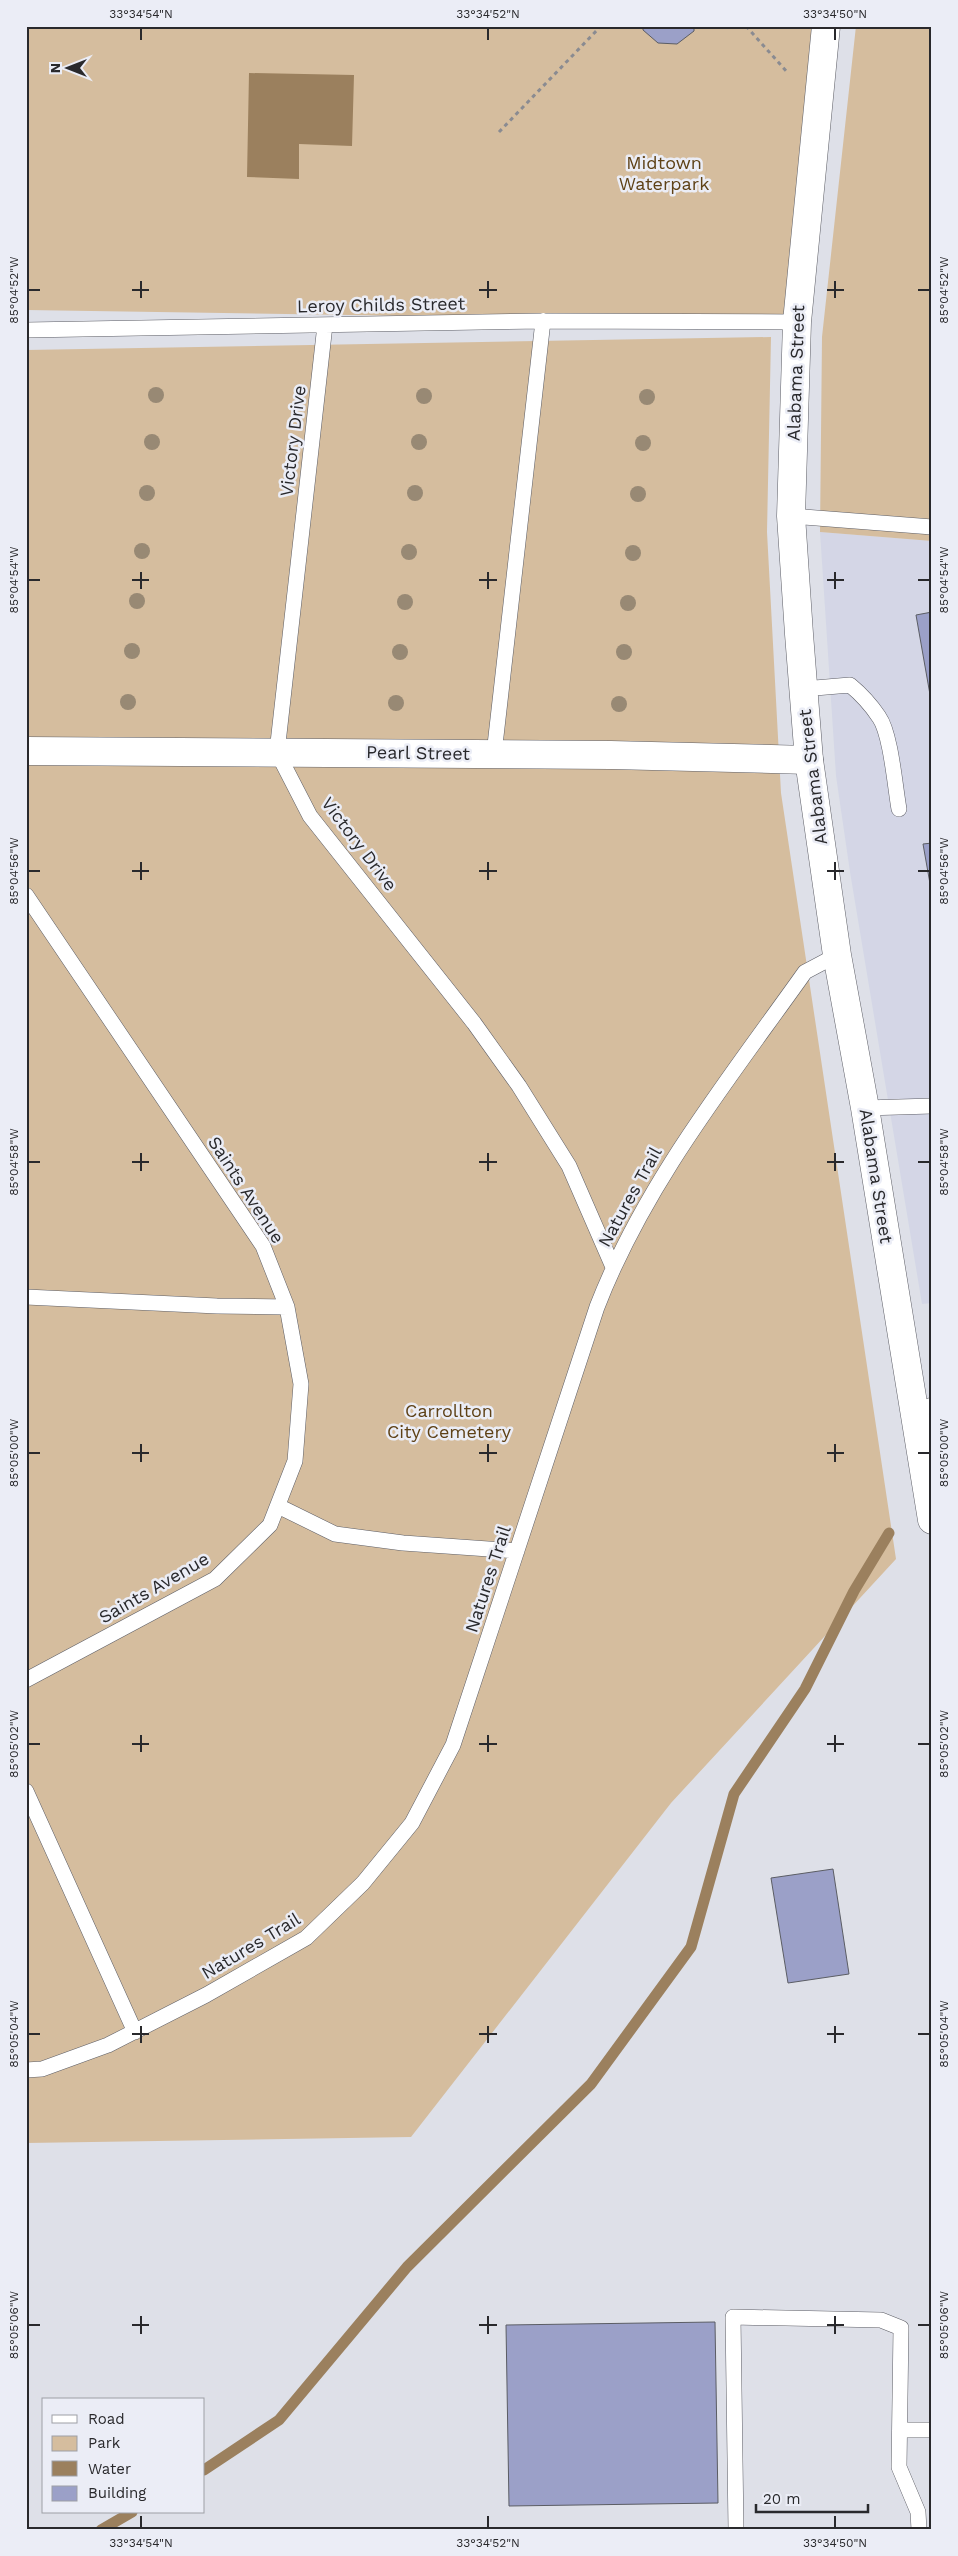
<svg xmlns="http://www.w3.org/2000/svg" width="958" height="2556" viewBox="0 0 958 2556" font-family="'Work Sans',sans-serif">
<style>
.built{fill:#d4d6e6}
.green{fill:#d5bd9e}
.water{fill:#9b805e}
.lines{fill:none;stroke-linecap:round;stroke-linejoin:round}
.stream{stroke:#9b805e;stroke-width:11}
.building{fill:#9ba0c8;stroke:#5b5d64}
.lane-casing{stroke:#5d5e66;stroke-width:16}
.street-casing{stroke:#5d5e66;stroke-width:29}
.secondary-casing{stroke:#5d5e66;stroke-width:29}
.path{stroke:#8a8b91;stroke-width:3;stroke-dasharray:4 4;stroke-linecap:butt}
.lane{stroke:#fff;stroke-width:15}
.street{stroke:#fff;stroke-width:28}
.secondary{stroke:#fff;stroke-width:28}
.tree{fill:#988974}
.ticks{fill:none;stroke:#29292c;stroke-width:2}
.labels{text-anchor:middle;stroke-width:5;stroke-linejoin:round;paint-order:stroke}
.park-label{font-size:18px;fill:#5e4116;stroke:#ebedf6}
.street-label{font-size:18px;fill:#29292c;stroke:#ebedf6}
.neatline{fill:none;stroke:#29292c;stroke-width:2}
.ticks-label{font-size:12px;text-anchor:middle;fill:#29292c}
</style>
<rect width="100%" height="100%" fill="#dee0e8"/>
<path class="built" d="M820,532L932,541V1303L922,1304L850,872L836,776Z"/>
<path class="green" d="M26,26H824L797,322L26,310Z
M856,26H932V541L820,532L822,337Z
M771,337L767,532L781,793L896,1559L671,1803L411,2137L26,2143V350Z"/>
<path class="water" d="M249,73L354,75L352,146L299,144V179L247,177Z"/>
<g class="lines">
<path class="stream" d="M204,2470L279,2420L407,2267L591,2084L691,1947L734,1794L805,1689L854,1591L889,1533
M101,2530L132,2512"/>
</g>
<path class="building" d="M643,26H694V31L677,44L658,43L643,30Z
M932,612V706L916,615Z
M932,843V895L923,844Z
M833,1869L849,1974L788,1983L771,1878Z
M715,2322L718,2503L509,2506L506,2325Z"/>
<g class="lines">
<g class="lane-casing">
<path id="lane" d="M325,325L277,752L310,816L474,1023L519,1086L569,1166L613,1267
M26,330L543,321L797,322
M791,516L932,527
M803,689L850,685C861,694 871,705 879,717C891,734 895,787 899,809
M494,754L543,321
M26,895L263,1246L287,1307L301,1384L295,1461L270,1525L215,1579L26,1680
M865,1108L932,1106
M26,1297L217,1306L287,1307
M914,1411L932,1405
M278,1506L335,1534L403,1543L517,1551
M26,1791L135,2032
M26,2070L42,2069L108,2045L206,1995L306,1938L363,1883L412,1823L453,1745L597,1307C645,1183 729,1079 805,972L837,955
M900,2430H932
M736,2530L733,2317L881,2320L901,2328L899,2467L918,2512L919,2530"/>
</g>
<g class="street-casing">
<path id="street" d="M26,751L611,755L809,760"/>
</g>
<g class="secondary-casing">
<path id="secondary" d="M826,26L797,322L791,516L799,634L809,760L837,955L865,1108L932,1520"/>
</g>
<path class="path" d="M746,26L787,72
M499,132L601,26"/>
<use href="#lane" class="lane"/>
<use href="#street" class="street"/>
<use href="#secondary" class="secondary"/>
</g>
<g class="tree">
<circle cx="156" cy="395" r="8"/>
<circle cx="424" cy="396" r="8"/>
<circle cx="647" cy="397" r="8"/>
<circle cx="152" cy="442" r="8"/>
<circle cx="419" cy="442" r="8"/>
<circle cx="643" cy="443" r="8"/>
<circle cx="147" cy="493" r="8"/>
<circle cx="415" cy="493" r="8"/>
<circle cx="638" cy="494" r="8"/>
<circle cx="142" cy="551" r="8"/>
<circle cx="409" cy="552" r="8"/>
<circle cx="633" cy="553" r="8"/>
<circle cx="137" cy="601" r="8"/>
<circle cx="405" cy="602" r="8"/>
<circle cx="628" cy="603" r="8"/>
<circle cx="132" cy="651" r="8"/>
<circle cx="400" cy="652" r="8"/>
<circle cx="624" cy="652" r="8"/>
<circle cx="128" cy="702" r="8"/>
<circle cx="396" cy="703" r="8"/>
<circle cx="619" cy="704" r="8"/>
</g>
<path class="ticks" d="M141,28V40M488,28V40M835,28V40M141,281V298M488,281V298M835,281V298M28,290H40M132,290H149M479,290H497M827,290H844M918,290H930M141,572V589M488,572V589M835,572V589M28,580H40M132,580H149M479,580H497M827,580H844M918,580H930M141,862V880M488,862V880M835,862V880M28,871H40M132,871H149M479,871H497M827,871H844M918,871H930M141,1153V1171M488,1153V1171M835,1153V1171M28,1162H40M132,1162H149M479,1162H497M827,1162H844M918,1162H930M141,1444V1462M488,1444V1462M835,1444V1462M28,1453H40M132,1453H149M479,1453H497M827,1453H844M918,1453H930M141,1735V1752M488,1735V1752M835,1735V1752M28,1744H40M132,1744H149M479,1744H497M827,1744H844M918,1744H930M141,2026V2043M488,2026V2043M835,2026V2043M28,2034H40M132,2034H149M479,2034H497M827,2034H844M918,2034H930M141,2316V2334M488,2316V2334M835,2316V2334M28,2325H40M132,2325H149M479,2325H497M827,2325H844M918,2325H930M141,2516V2528M488,2516V2528M835,2516V2528"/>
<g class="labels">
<g class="park-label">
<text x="664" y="169">Midtown<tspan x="664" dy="21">Waterpark</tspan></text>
<text x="449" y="1417">Carrollton<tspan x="449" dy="21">City Cemetery</tspan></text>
</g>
<g class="street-label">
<text transform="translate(381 305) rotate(-1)" y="6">Leroy Childs Street</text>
<text transform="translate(796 373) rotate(-88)" y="6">Alabama Street</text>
<text transform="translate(293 441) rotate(-83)" y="6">Victory Drive</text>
<text transform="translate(418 753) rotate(1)" y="6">Pearl Street</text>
<text transform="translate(813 777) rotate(-97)" y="6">Alabama Street</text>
<text transform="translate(359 844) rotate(53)" y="6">Victory Drive</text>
<text transform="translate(876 1176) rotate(81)" y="6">Alabama Street</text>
<text transform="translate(246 1190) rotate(57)" y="6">Saints Avenue</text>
<text transform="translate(630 1197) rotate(-61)" y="6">Natures Trail</text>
<text transform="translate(488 1579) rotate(-72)" y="6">Natures Trail</text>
<text transform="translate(154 1588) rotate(-30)" y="6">Saints Avenue</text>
<text transform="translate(251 1946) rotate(-31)" y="6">Natures Trail</text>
</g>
</g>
<rect width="958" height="2556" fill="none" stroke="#ebedf6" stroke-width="55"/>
<rect x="42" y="2398" width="162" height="115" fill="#ebedf6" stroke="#9d9fa5"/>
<rect x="52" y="2415" width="25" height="8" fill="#ffffff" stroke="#9d9fa5"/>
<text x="88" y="2424" font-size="15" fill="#29292c">Road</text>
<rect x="52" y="2436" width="25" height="15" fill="#d5bd9e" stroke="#9d9fa5"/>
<text x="88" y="2448" font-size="15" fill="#29292c">Park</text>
<rect x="52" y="2461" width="25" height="15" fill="#9b805e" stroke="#9d9fa5"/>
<text x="88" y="2474" font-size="15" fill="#29292c">Water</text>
<rect x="52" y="2486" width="25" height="15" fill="#9ba0c8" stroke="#9d9fa5"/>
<text x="88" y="2498" font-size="15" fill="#29292c">Building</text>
<g transform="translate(68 68) rotate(270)" stroke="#ebedf6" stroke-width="4" paint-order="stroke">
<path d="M0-4L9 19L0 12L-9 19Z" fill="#29292c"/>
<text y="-8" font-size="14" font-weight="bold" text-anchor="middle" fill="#29292c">N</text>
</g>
<path d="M756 2504v8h112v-8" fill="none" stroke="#29292c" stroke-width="2.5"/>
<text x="763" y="2504" font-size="15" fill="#29292c" stroke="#ebedf6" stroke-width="4" paint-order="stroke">20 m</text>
<rect x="28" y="28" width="902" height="2500" class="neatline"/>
<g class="ticks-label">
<text x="141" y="18">33°34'54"N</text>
<text x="488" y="18">33°34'52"N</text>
<text x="835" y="18">33°34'50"N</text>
<text transform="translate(944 290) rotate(-90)" y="4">85°04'52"W</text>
<text transform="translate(14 290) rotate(-90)" y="4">85°04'52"W</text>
<text transform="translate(944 580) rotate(-90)" y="4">85°04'54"W</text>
<text transform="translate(14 580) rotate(-90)" y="4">85°04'54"W</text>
<text transform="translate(944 871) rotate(-90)" y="4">85°04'56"W</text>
<text transform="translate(14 871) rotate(-90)" y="4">85°04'56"W</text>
<text transform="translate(944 1162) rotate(-90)" y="4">85°04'58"W</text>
<text transform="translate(14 1162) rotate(-90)" y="4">85°04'58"W</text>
<text transform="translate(944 1453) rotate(-90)" y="4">85°05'00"W</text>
<text transform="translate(14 1453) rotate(-90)" y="4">85°05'00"W</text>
<text transform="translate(14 1744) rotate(-90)" y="4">85°05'02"W</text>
<text transform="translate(944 1744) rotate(-90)" y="4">85°05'02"W</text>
<text transform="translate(14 2034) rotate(-90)" y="4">85°05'04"W</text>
<text transform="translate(944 2034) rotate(-90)" y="4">85°05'04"W</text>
<text transform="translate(14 2325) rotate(-90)" y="4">85°05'06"W</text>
<text transform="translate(944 2325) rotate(-90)" y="4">85°05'06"W</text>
<text x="141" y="2547">33°34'54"N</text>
<text x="488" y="2547">33°34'52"N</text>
<text x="835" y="2547">33°34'50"N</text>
</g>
</svg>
